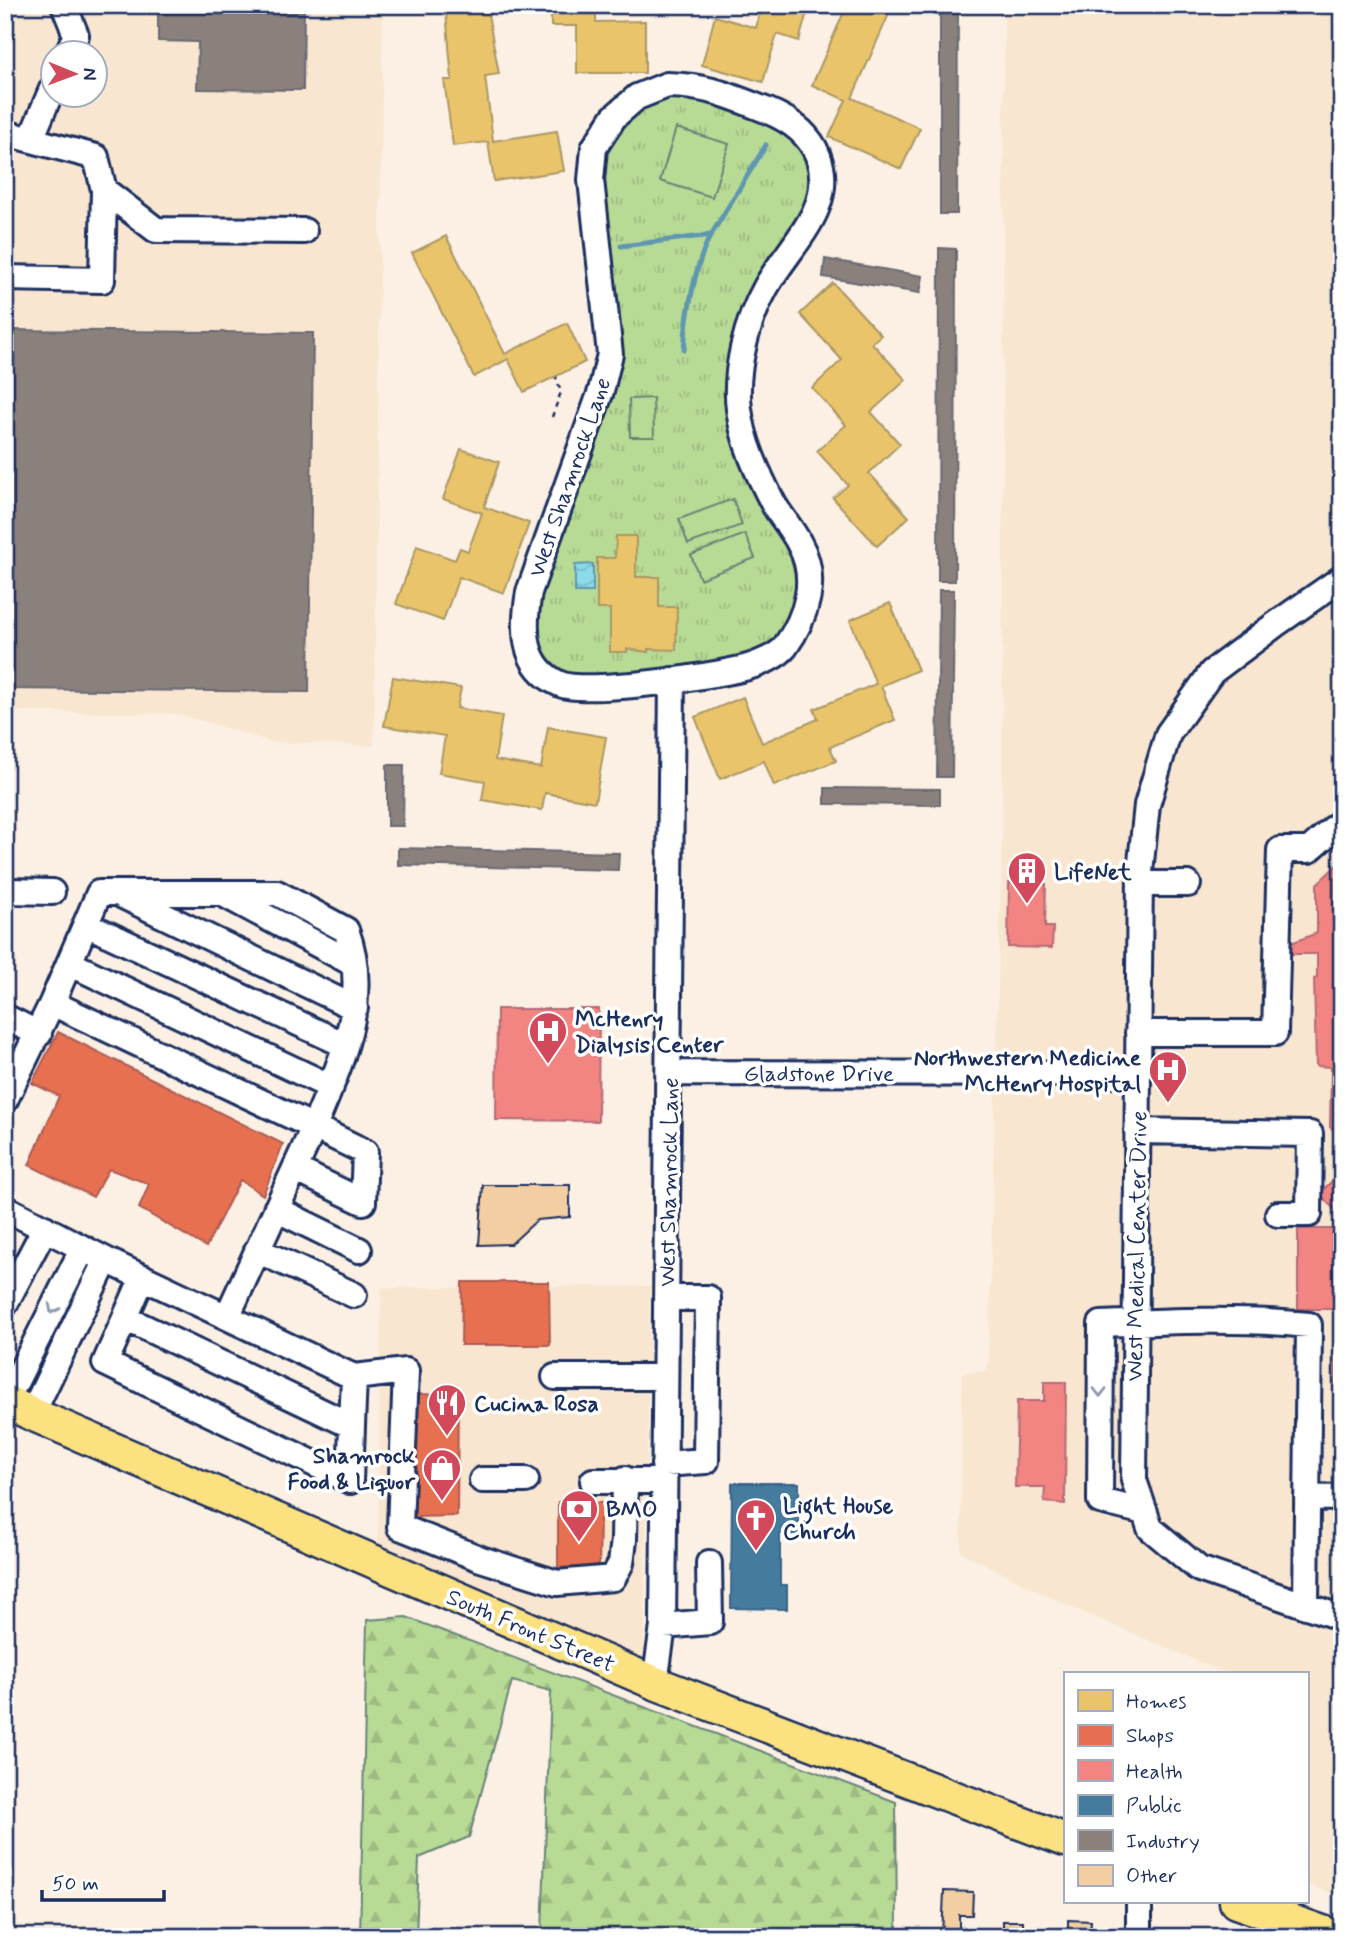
<svg xmlns="http://www.w3.org/2000/svg" width="1347" height="1942" viewBox="0 0 1347 1942" font-family="Mynerve,sans-serif">
<style>
.built{fill:#f8e6d0;fill-rule:evenodd}
.grass{fill:url(#grass-tufts);stroke:#698479;stroke-width:2}
.forest{fill:url(#forest-firs);stroke:#698479;stroke-width:2}
.pitch{fill:#b7da94;stroke:#698479;stroke-width:2}
.water{fill:url(#water-waves);stroke:#5e96b1;stroke-width:2}
.homes{fill:#e9c46a;stroke:#ab9766;stroke-width:2}
.shops{fill:#e76f51;stroke:#aa5c55;stroke-width:2}
.health{fill:#f28482;stroke:#b26a77;stroke-width:2}
.public{fill:#457b9d;stroke:#38648a;stroke-width:2}
.industry{fill:#8a817c;stroke:#696873;stroke-width:2}
.lines{fill:none;stroke-linecap:round;stroke-linejoin:round}
.stream{stroke:#5e96b1;stroke-width:5}
.building{fill:#f2cea2;stroke:#1b2f5e;stroke-width:2}
.minor-casing{stroke:#1b2f5e;stroke-width:30}
.major-casing{stroke:#1b2f5e;stroke-width:37}
.path{stroke:#1b2f5e;stroke-width:2.5;stroke-dasharray:5 5;stroke-linecap:butt}
.minor{stroke:#fff;stroke-width:24}
.major{stroke:#fbe180;stroke-width:32}
.oneway{stroke:#8d97ae}
.labels{text-anchor:middle;stroke-width:7;stroke-linejoin:round;paint-order:stroke}
.street-label{font-size:23px;fill:#1b2f5e;stroke:#fff}
.poi-label{font-size:23px;font-weight:bold;fill:#1b2f5e;stroke:#fff;text-anchor:start}
</style>
<defs>
<pattern id="grass-tufts" width="24" height="20" patternUnits="userSpaceOnUse" patternTransform="scale(1.75)"><rect width="24" height="20" fill="#b7da94"/><path d="M3 7l-1-3M5 7V3M7 7l1-3M15 17l-1-3M17 17v-4M19 17l1-3" fill="none" stroke="#9dbb82"/></pattern>
<pattern id="forest-firs" width="22" height="20" patternUnits="userSpaceOnUse" patternTransform="scale(1.75)"><rect width="22" height="20" fill="#b7da94"/><path d="M5 1l3.5 6h-7zM16 11l3.5 6h-7z" fill="#9dbb82"/></pattern>
<pattern id="water-waves" width="16" height="10" patternUnits="userSpaceOnUse" patternTransform="scale(1.75)"><rect width="16" height="10" fill="#8bdae9"/><path d="M0 5q4-4 8 0t8 0" fill="none" stroke="#77bbca"/></pattern>
</defs>
<rect width="100%" height="100%" fill="#fbf0e3"/>
<filter id="ink" filterUnits="userSpaceOnUse"><feTurbulence type="fractalNoise" baseFrequency=".0143" numOctaves="2"/><feDisplacementMap in="SourceGraphic" scale="14" xChannelSelector="R" yChannelSelector="G"/><feConvolveMatrix kernelMatrix="1 2 1 2 8 2 1 2 1" color-interpolation-filters="sRGB"/></filter>
<g filter="url(#ink)">
<path class="built" d="M5,5H383L374,746L272,742L179,714L5,711ZM52,52H94V94H52Z
M1004,5H1342V1897L1307,1884V1674H1228L1068,1606L961,1552L962,1373L988,1371L1002,835Z
M650,1286L644,1658L378,1546L381,1288Z"/>
<path class="grass" d="M682,94L763,117L802,145L811,163V196L730,373L791,543L800,582L793,614L774,642L749,657L606,678L561,673L543,656L532,616L600,421V191L603,153L624,119L659,98Z"/>
<path class="forest" d="M406,1617L896,1802L897,1937H853L852,1933L800,1937H729V1929L671,1937H544L542,1933L551,1691L512,1681L469,1837L419,1858L416,1937H360L367,1620Z"/>
<path class="pitch" d="M676,128L729,144L712,197L660,181Z
M653,398L654,437H630L629,399Z
M733,499L742,525L688,544L679,519Z
M745,534L755,558L700,579L691,555Z"/>
<path class="water" d="M593,564V592H575V565Z"/>
<path class="homes" d="M450,5H494V7L487,9L499,74L485,76L493,141L557,131L564,171L494,181L488,142L453,146L444,80H452L446,12H451Z
M551,5H596V22L645,21V73H577V26H551Z
M762,5H809L799,41L777,34L763,82L702,65L715,16L756,28Z
M847,5H893L852,98L920,128L901,169L829,137L846,100L812,85Z
M446,236L505,354L567,323L585,362L524,392L508,359L474,377L412,253Z
M833,283L881,335L872,343L906,380L871,412L900,444L869,473L909,517L877,546L833,498L848,485L817,451L846,425L812,388L842,360L800,314Z
M461,449L499,462L484,507L529,523L504,593L459,577L443,621L396,604L417,546L455,560L460,548L468,551L482,513L443,499Z
M616,536H636V577H659V607H677L676,650L648,649V652L627,649V652H610V609H597V558H615Z
M890,603L918,670L881,686L895,720L830,747L836,761L774,786L764,761L720,779L695,717L743,697L762,743L818,719L814,709L876,684L850,620Z
M393,677L461,688L457,708L502,716L495,760L541,768L548,727L606,737L595,802L545,793L542,810L482,800L485,781L439,773L445,736L384,726Z"/>
<path class="shops" d="M58,1032L283,1144L263,1195L240,1180L206,1247L139,1208L149,1184L109,1169L93,1197L29,1165L59,1096L32,1083Z
M462,1282H549L550,1345H461Z
M414,1394L458,1395L457,1516L412,1517Z
M558,1502L619,1503V1519H600L599,1568L558,1567Z"/>
<path class="health" d="M1342,860V1138L1330,1127L1331,1067L1316,1066L1314,979L1317,978V954H1280L1281,947L1317,933V884Z
M1009,883L1046,884L1045,927H1053L1052,948L1008,947Z
M497,1009H599L598,1121L496,1120Z
M1342,1171V1386H1335V1309H1298V1229H1335V1210L1319,1194Z
M1044,1382H1066L1065,1504L1044,1502L1045,1487H1015L1017,1401H1044Z"/>
<path class="public" d="M732,1483H799V1534H780V1585H787V1609L731,1608Z"/>
<path class="industry" d="M158,5H304L303,90L197,89L198,42L158,41Z
M940,5H958L957,214H940Z
M939,248L956,249L955,581H938Z
M825,259L923,276L920,293L823,277Z
M5,330L313,333L309,692L5,689Z
M939,590H954L952,777H937Z
M387,765H404L403,826H387Z
M825,788L940,789V805L825,804Z
M398,848L619,853L618,870L398,865Z"/>
<g class="lines">
<path class="stream" d="M621,246L711,235L766,145
M684,350C686,318 695,262 711,235"/>
</g>
<path class="building" d="M483,1185H570V1217L537,1220L511,1244L479,1245Z
M944,1891L973,1892L972,1915H959V1937H942Z
M1068,1920L1091,1921L1090,1937H1068Z
M1003,1921H1023V1937H1003Z"/>
<g class="lines">
<g class="minor-casing">
<path id="minor" d="M64,5L76,35L68,52
M667,85C709,86 730,96 768,111C790,120 809,133 818,156C837,208 790,244 766,287C747,321 734,370 739,409C743,442 758,474 773,503C781,517 792,529 799,543C819,578 807,616 785,647C778,656 759,664 748,667C717,676 585,695 560,684C521,667 523,627 529,592L601,391L610,354L591,180L594,148L614,117L637,97Z
M5,133L96,157L104,190L102,280L5,278
M31,139L52,89
M104,190L156,230L304,231
M1342,578L1276,624L1212,672L1168,734L1147,805L1140,872L1134,1480L1150,1528L1199,1569L1342,1618
M1140,884H1188
M225,895L354,964
M5,896L8,891L52,892
M123,896L355,1008
M86,924L345,1045
M69,963L331,1087
M52,1003L99,893H277L346,930C372,998 340,1064 314,1127L365,1152L363,1202L295,1169
M5,1017L39,1034
M1138,1033H1275L1280,850H1309L1342,821
M669,1073L1138,1074
M5,1100L52,1003L314,1127L227,1317
M1137,1131L1310,1134L1309,1214H1278
M5,1208L106,1260L354,1377L406,1371L400,1527L481,1559L557,1583L613,1578L621,1563L624,1540L625,1479
M276,1209L359,1250
M257,1250L354,1295
M143,1277L125,1318L352,1426L354,1377
M5,1304L45,1228
M125,1318L105,1363L350,1481L352,1426
M555,1377H665
M6,1401L83,1248
M32,1414L106,1260
M664,1464L706,1461L708,1298H666
M482,1480H526
M593,1481H664
M1307,1497L1342,1498
M1145,1512L1100,1501L1101,1324C1170,1321 1241,1318 1309,1325L1306,1606
M663,1626L710,1622L709,1563
M655,1683L663,1626L672,680
M1139,1937V1902"/>
</g>
<g class="major-casing">
<path id="major" d="M5,1401L32,1414L655,1683L1065,1840
M1236,1902L1337,1937"/>
</g>
<path class="path" d="M552,417L561,392L556,377"/>
<use href="#minor" class="minor"/>
<use href="#major" class="major"/>
</g>
<defs><path id="oneway-chevron" d="M-2-3.5L2.5 0L-2 3.5" fill="none" stroke-width="1.6" stroke-linecap="round" stroke-linejoin="round" transform="scale(1.75)"/></defs>
<g class="oneway">
<use href="#oneway-chevron" transform="translate(53 1309) rotate(117)"/>
<use href="#oneway-chevron" transform="translate(1100 1392) rotate(90)"/>
</g>
</g>
<defs>
<g id="building-pin" transform="scale(2.0125)"><path d="M0 17L-7.5 6A9.5 9.5 0 1 1 7.5 6Z" fill="#d1495b" stroke="#fff"/><path d="M-4-6H4V6H1V3H-1V6H-4ZM-2.5-4.3h1.7v1.8h-1.7ZM.8-4.3h1.7v1.8H.8ZM-2.5-1h1.7V.8h-1.7ZM.8-1h1.7V.8H.8Z" fill="#fff"/></g>
<g id="hospital-pin" transform="scale(2.0125)"><path d="M0 17L-7.5 6A9.5 9.5 0 1 1 7.5 6Z" fill="#d1495b" stroke="#fff"/><path d="M-5-5h3v3.5h4V-5h3V5h-3V1.5h-4V5h-3Z" fill="#fff"/></g>
<g id="restaurant-pin" transform="scale(2.0125)"><path d="M0 17L-7.5 6A9.5 9.5 0 1 1 7.5 6Z" fill="#d1495b" stroke="#fff"/><path d="M-5-6h1v4h1v-4h1v4h1v-4h1v5L-1.5 .5V6h-2V.5L-5-1ZM5-6V6H3V1.5H1.5Q1.5-4 5-6Z" fill="#fff"/></g>
<g id="shop-pin" transform="scale(2.0125)"><path d="M0 17L-7.5 6A9.5 9.5 0 1 1 7.5 6Z" fill="#d1495b" stroke="#fff"/><path d="M-5-2.5h2.3a2.7 3.5 0 0 1 5.4 0H5L5.5 6h-11ZM-1.5-2.5h3a1.5 2.3 0 0 0-3 0Z" fill="#fff"/></g>
<g id="bank-pin" transform="scale(2.0125)"><path d="M0 17L-7.5 6A9.5 9.5 0 1 1 7.5 6Z" fill="#d1495b" stroke="#fff"/><path d="M-6-4H6V4H-6ZM0-2.3a2.3 2.3 0 1 0 0 4.6a2.3 2.3 0 1 0 0-4.6Z" fill="#fff"/></g>
<g id="church-pin" transform="scale(2.0125)"><path d="M0 17L-7.5 6A9.5 9.5 0 1 1 7.5 6Z" fill="#d1495b" stroke="#fff"/><path d="M-1.2-6h2.4v3.5h3.3v2.4h-3.3V6h-2.4V-.1h-3.3v-2.4h3.3Z" fill="#fff"/></g>
</defs>
<g fill-rule="evenodd">
<use href="#building-pin" x="1027" y="871"/>
<use href="#hospital-pin" x="548" y="1031"/>
<use href="#hospital-pin" x="1168" y="1070"/>
<use href="#restaurant-pin" x="447" y="1403"/>
<use href="#shop-pin" x="442" y="1468"/>
<use href="#bank-pin" x="579" y="1509"/>
<use href="#church-pin" x="756" y="1518"/>
</g>
<g class="labels">
<g class="street-label">
<text transform="translate(569 477) rotate(-71)" y="8">West Shamrock Lane</text>
<text x="819" y="1081">Gladstone Drive</text>
<text transform="translate(668 1182) rotate(-89)" y="8">West Shamrock Lane</text>
<text transform="translate(1136 1246) rotate(-89)" y="8">West Medical Center Drive</text>
<text transform="translate(531 1630) rotate(23)" y="8">South Front Street</text>
</g>
<g class="poi-label">
<text x="1054" y="879">LifeNet</text>
<text x="575" y="1026">McHenry<tspan x="575" dy="26">Dialysis Center</tspan></text>
<text x="1141" y="1065" text-anchor="end">Northwestern Medicine<tspan x="1141" dy="26">McHenry Hospital</tspan></text>
<text x="474" y="1411">Cucina Rosa</text>
<text x="415" y="1463" text-anchor="end">Shamrock<tspan x="415" dy="26">Food &amp; Liquor</tspan></text>
<text x="783" y="1513">Light House<tspan x="783" dy="26">Church</tspan></text>
<text x="606" y="1517">BMO</text>
</g>
</g>
<rect width="1347" height="1942" fill="none" stroke="#fff" stroke-width="28"/>
<rect x="14" y="14" width="1319" height="1914" fill="none" stroke="#1b2f5e" stroke-width="2.5" filter="url(#ink)"/>
<rect x="1064" y="1672" width="245" height="231" fill="#ffffff" stroke="#a4acbf" stroke-width="2"/>
<rect x="1078" y="1690" width="35" height="21" fill="#e9c46a" stroke="#a4acbf" stroke-width="2"/>
<text x="1126" y="1708" font-size="21" fill="#1b2f5e">Homes</text>
<rect x="1078" y="1725" width="35" height="21" fill="#e76f51" stroke="#a4acbf" stroke-width="2"/>
<text x="1126" y="1742" font-size="21" fill="#1b2f5e">Shops</text>
<rect x="1078" y="1760" width="35" height="21" fill="#f28482" stroke="#a4acbf" stroke-width="2"/>
<text x="1126" y="1778" font-size="21" fill="#1b2f5e">Health</text>
<rect x="1078" y="1795" width="35" height="21" fill="#457b9d" stroke="#a4acbf" stroke-width="2"/>
<text x="1126" y="1812" font-size="21" fill="#1b2f5e">Public</text>
<rect x="1078" y="1830" width="35" height="21" fill="#8a817c" stroke="#a4acbf" stroke-width="2"/>
<text x="1126" y="1848" font-size="21" fill="#1b2f5e">Industry</text>
<rect x="1078" y="1865" width="35" height="21" fill="#f2cea2" stroke="#a4acbf" stroke-width="2"/>
<text x="1126" y="1882" font-size="21" fill="#1b2f5e">Other</text>
<g transform="translate(74 74) rotate(91)"><circle r="33" fill="#ffffff" stroke="#a4acbf" stroke-width="2"/>
<path d="M0-5L12 26L0 18L-12 26Z" fill="#d1495b"/>
<text y="-10" font-size="19" font-weight="bold" text-anchor="middle" fill="#1b2f5e">N</text>
</g>
<path d="M42 1890v10h122v-10" fill="none" stroke="#1b2f5e" stroke-width="3.5"/>
<text x="52" y="1890" font-size="21" fill="#1b2f5e" stroke="#ffffff" stroke-width="5" paint-order="stroke">50 m</text>
</svg>
